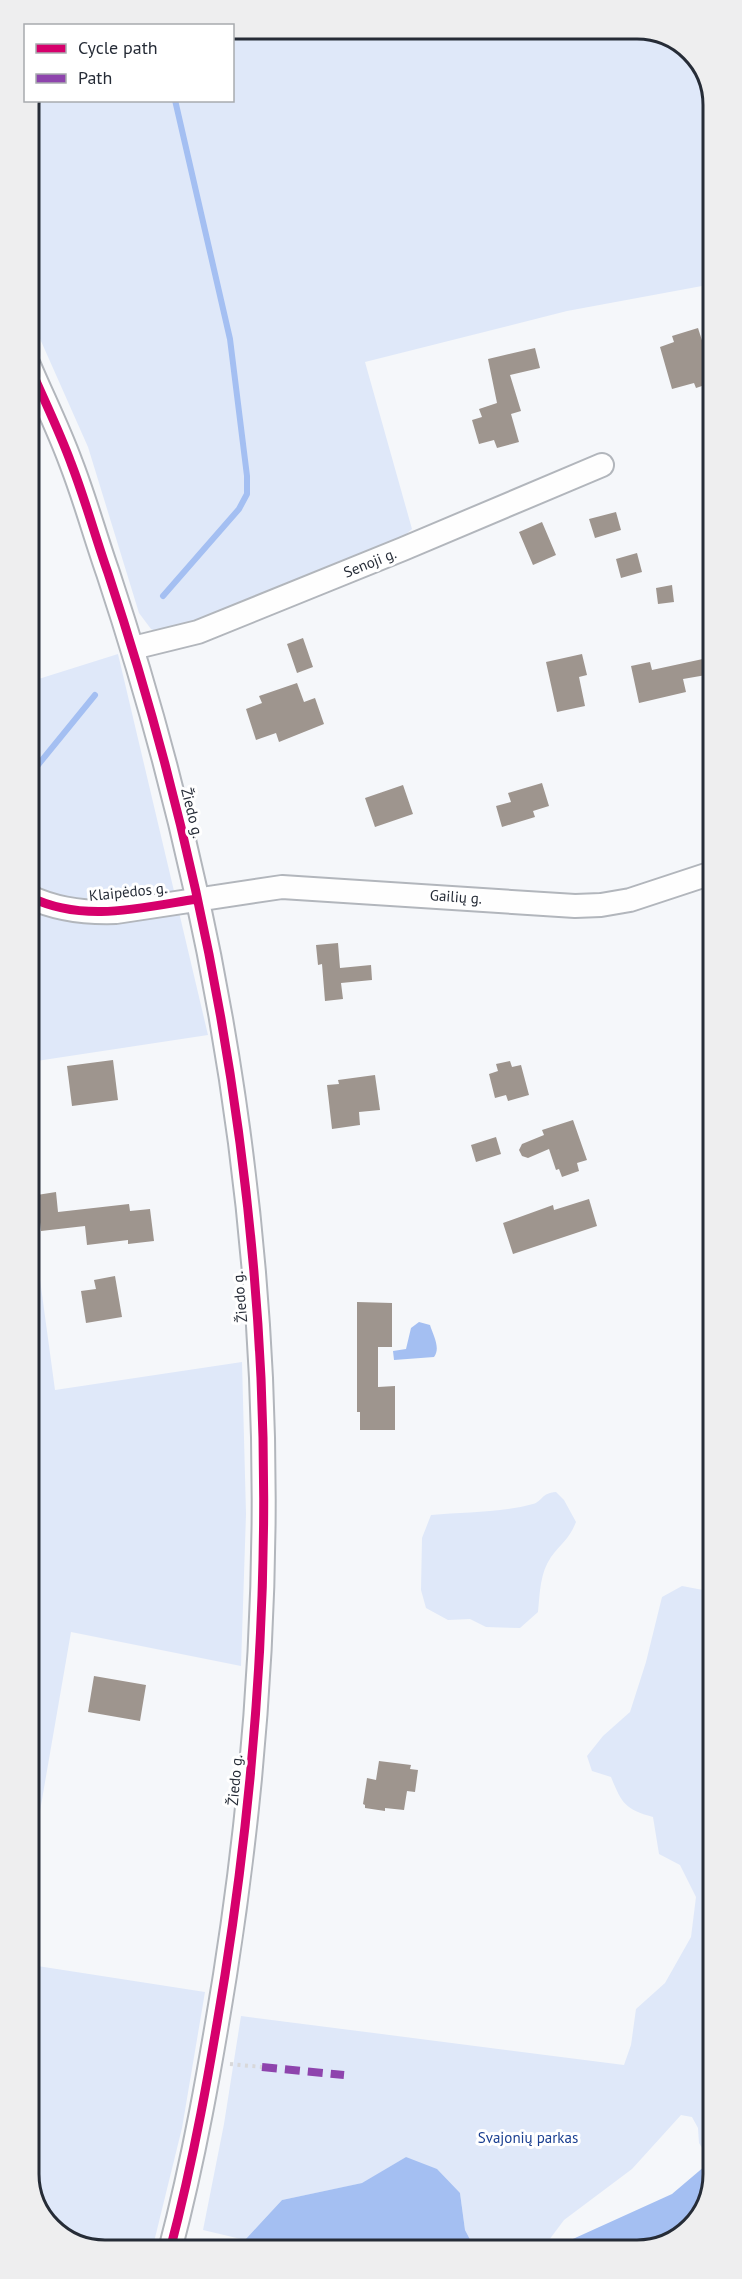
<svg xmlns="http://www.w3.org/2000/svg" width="742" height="2279" viewBox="0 0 742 2279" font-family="'PT Sans',sans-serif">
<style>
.green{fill:#dfe8f9}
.water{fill:#a4bff2}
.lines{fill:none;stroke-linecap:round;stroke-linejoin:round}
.stream{stroke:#a4bff2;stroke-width:6}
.building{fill:#9e958e}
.minor-casing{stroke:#b2b6bc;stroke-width:26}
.path{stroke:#d8d8da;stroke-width:4;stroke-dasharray:3 4.5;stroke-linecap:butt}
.minor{stroke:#fefefe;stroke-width:22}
.quiet{stroke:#8e44ad;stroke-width:8;stroke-dasharray:15 8;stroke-linecap:butt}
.cycleway-casing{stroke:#fff;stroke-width:13}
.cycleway{stroke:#d6006c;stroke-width:9}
.labels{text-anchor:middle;stroke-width:6;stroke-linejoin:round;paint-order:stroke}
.street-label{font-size:15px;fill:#262c37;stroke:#fff}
.park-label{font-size:15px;fill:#1a3f91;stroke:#fff}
.rim{fill:none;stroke:#262c37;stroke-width:3}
</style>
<rect width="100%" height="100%" fill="#f5f7fa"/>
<path class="green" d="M233,29H642L687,47L711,86V316L702,286L567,311L365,362L412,529L389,549L196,624L159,633L151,629L139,613L88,447L29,314V101L232,100Z
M118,654L208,1035L30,1062L29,682Z
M30,1206L55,1390L242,1362L246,1514L241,1666L71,1632L31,1863Z
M556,1492L564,1500L576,1522C569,1540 561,1543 551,1557C540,1573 540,1592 538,1612L520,1628L486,1627L470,1619L448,1620L426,1608L421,1590L422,1538L431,1515C464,1512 500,1513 533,1504C543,1501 541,1493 556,1492Z
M682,1586L703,1590L713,1622V1676L707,1743L713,1753V2154L707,2156L699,2143L698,2128L692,2117L681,2115L632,2169L564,2220L543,2248L475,2249L465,2230L460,2193L406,2157L363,2183L282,2200L245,2240L203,2230L224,2124L241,2016L624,2065L631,2045L636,2009L665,1983L691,1937L696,1897L680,1865L659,1854L653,1817C625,1809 622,1804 611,1777L592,1771L587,1756L603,1736L630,1712L646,1662L662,1597Z
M31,1965L205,1992L182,2128L152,2250H100L55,2232L31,2193Z"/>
<path class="water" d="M419,1322L430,1325C433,1335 441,1348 434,1357L394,1360L393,1351L406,1349L411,1328Z
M713,1676V1753L707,1743Z
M713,2154V2174L697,2221L656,2248H553L672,2194L705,2166L707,2157Z
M406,2157L437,2169L460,2193L465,2230L475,2249L241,2250L245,2240L282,2200L362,2183Z"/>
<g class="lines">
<path class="stream" d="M163,596L239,509L247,494V476L230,339L175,100
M29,776L95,695"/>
</g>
<path class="building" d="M698,328L707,356L711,355V383L696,388L694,383L672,389L660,347L674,342L672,336Z
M535,348L540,368L510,375L521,411L511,414L519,442L497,448L494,440L479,444L472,420L482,417L479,409L497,403L488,359Z
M616,512L621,530L595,538L589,519Z
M542,522L556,555L533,565L519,532Z
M637,553L642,572L621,578L616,559Z
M672,585L674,602L658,604L656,588Z
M303,638L313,667L297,673L287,644Z
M582,654L587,675L579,677L585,706L557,712L546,662Z
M712,657V674L683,679L686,692L639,703L631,666L650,662L652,670Z
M297,683L304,702L315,698L324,724L279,742L276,733L256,740L246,709L262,703L259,696Z
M542,783L549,806L533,811L535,817L502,827L496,806L511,802L508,793Z
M403,785L413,814L375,827L365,798Z
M338,943L340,968L371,965L372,980L341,983L343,999L325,1001L322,964L318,965L316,945Z
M113,1060L118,1100L72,1106L67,1066Z
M510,1061L512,1067L521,1065L529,1095L508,1101L506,1095L495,1098L489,1074L498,1071L496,1064Z
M375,1075L380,1110L359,1112L360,1125L332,1129L327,1085L339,1084L338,1080Z
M573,1120L587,1160L577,1163L579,1171L562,1177L559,1169L556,1170L549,1149L528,1158L522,1156L519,1150L522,1144L544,1135L542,1130Z
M496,1137L501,1154L476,1162L471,1145Z
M56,1192L58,1212L129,1204L130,1211L150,1209L154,1241L128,1244V1240L87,1245L85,1226L41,1231L37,1195Z
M589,1199L597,1226L513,1254L503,1223L553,1205L554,1210Z
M115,1276L122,1317L86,1323L81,1291L96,1289L94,1280Z
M357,1302L392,1303V1347H378V1387L395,1386V1430H360V1412H357Z
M94,1676L146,1685L140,1721L88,1712Z
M379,1761L411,1765L410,1769L418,1770L415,1792L407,1791L404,1810L385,1808V1811L365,1808V1805L363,1804L367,1778L376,1780Z"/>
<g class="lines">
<g class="minor-casing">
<path id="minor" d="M29,365C43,398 59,430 71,463C85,499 95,536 108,573C194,832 248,1105 261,1378C270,1577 256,1778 225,1975C210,2068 194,2159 170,2250
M133,648L198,632L403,549L602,465
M30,897C57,910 85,913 116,912L282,887L575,906L601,905L630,900L712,873"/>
</g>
<path class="path" d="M230,2064L262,2067"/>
<use href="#minor" class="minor"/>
<path class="quiet" d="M262,2067L344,2075"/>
<g class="cycleway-casing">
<path id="cycleway" d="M29,365C43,398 59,430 71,463C85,499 95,536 108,573C194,832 248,1105 261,1378C270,1577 256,1778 225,1975C210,2068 194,2159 170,2250
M30,897C83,923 140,908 196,899"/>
</g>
<use href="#cycleway" class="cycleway"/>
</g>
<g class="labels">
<g class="street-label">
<text transform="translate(370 563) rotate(-22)" y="5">Senoji g.</text>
<text transform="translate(192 813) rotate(76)" y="5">Žiedo g.</text>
<text transform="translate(128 892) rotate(-6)" y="5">Klaipėdos g.</text>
<text transform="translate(456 897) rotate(4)" y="5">Gailių g.</text>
<text transform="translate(240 1297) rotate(-95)" y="5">Žiedo g.</text>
<text transform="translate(235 1780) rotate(-85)" y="5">Žiedo g.</text>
</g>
<g class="park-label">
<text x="528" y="2143">Svajonių parkas</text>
</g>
</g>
<path d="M0 0H742V2279H0ZM105 39H637A66 66 0 0 1 703 105V2174A66 66 0 0 1 637 2240H105A66 66 0 0 1 39 2174V105A66 66 0 0 1 105 39Z" fill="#eeeeef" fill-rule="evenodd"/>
<path class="rim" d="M105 39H637A66 66 0 0 1 703 105V2174A66 66 0 0 1 637 2240H105A66 66 0 0 1 39 2174V105A66 66 0 0 1 105 39Z"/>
<rect x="24" y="24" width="210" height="78" fill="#ffffff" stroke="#a8abaf" stroke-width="1.5"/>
<rect x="36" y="44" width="30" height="9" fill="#d6006c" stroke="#a8abaf" stroke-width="1.5"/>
<text x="78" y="54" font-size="18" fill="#262c37">Cycle path</text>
<rect x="36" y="74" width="30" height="9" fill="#8e44ad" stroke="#a8abaf" stroke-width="1.5"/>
<text x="78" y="84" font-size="18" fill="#262c37">Path</text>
</svg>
